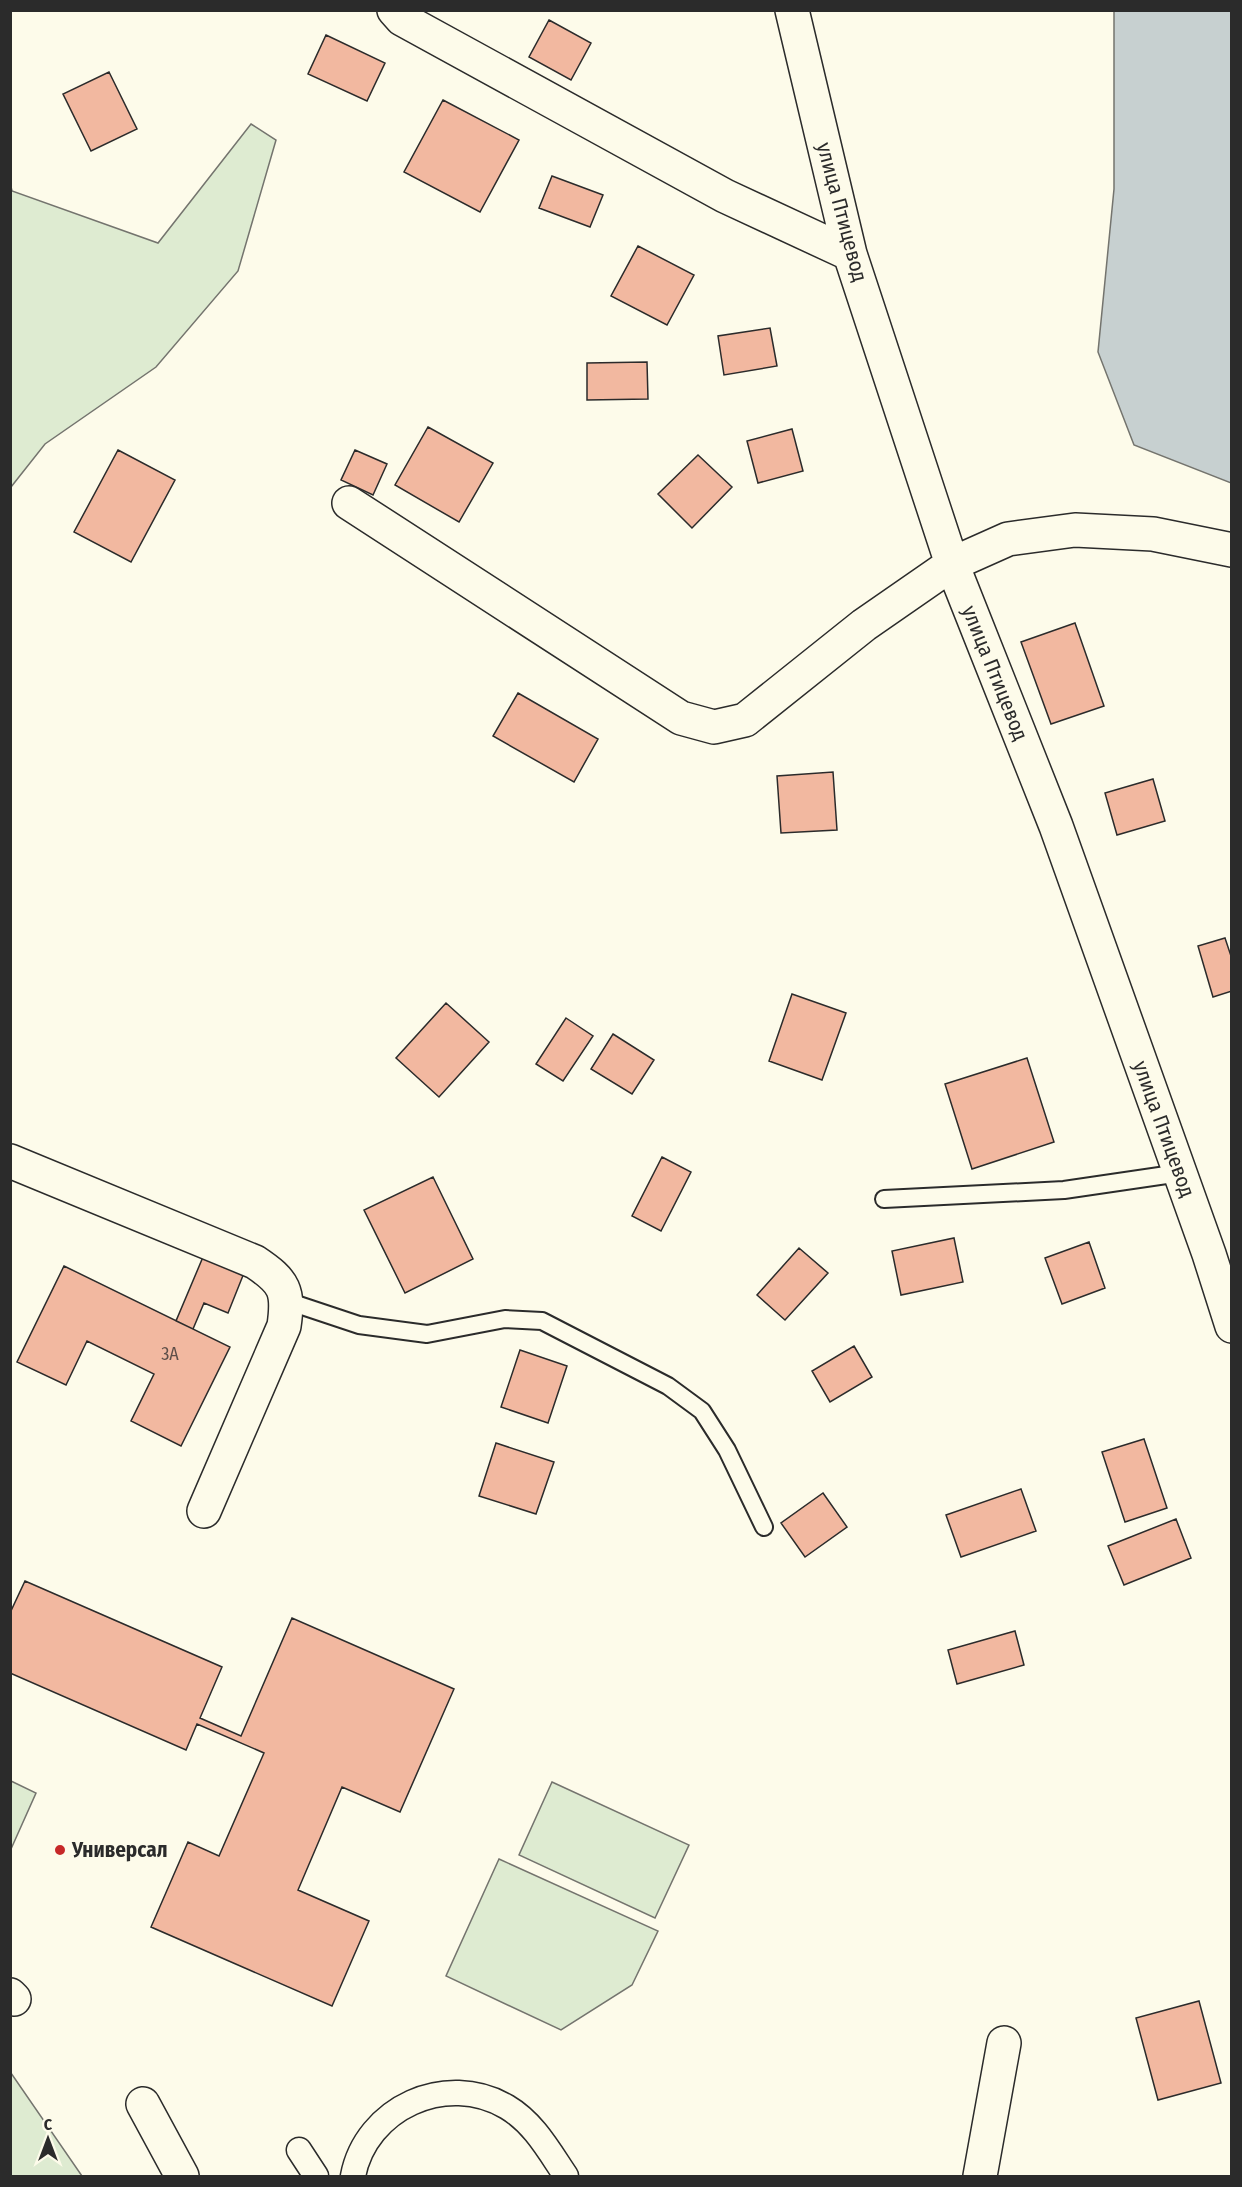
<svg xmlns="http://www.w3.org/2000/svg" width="1242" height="2187" viewBox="0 0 1242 2187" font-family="'Fira Sans Condensed',sans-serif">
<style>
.green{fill:#deebd1;stroke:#74746e;stroke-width:1.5}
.water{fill:#c7d0d0;stroke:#74746e;stroke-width:1.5}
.building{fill:#f2b8a0;stroke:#2b2b2b;stroke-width:1.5}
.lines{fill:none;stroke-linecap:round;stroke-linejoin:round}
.service-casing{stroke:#2b2b2b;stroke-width:20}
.pedestrian-casing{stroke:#2b2b2b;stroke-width:27}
.minor-casing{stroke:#2b2b2b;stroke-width:36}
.service{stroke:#fdfbea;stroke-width:16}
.pedestrian{stroke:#fdfbea;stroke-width:24}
.minor{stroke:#fdfbea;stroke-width:33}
.poi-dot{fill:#c62828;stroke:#fdfbea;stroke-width:2}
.labels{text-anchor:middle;stroke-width:4.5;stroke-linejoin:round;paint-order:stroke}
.number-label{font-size:18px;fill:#5d4e48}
.street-label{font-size:21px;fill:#2b2b2b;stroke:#fdfbea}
.poi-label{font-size:21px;font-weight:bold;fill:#2b2b2b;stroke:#fdfbea;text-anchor:start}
</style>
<rect width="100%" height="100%" fill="#fdfbea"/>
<path class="green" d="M251,124L276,140L238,271L156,367L45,444L11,487V187L12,191L158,243Z
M11,1781L36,1793L11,1849Z
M552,1782L689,1845L655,1918L519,1855Z
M499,1859L658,1931L632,1985L561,2030L446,1976Z
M10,2073H11L82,2176H11Z"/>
<path class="water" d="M1114,11H1231V483L1134,445L1098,352L1114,189Z"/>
<path class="building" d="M549,20L591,43L571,80L529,57Z
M326,35L385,63L367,101L308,74Z
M109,72L137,129L91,151L63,94Z
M443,100L519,140L480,212L404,172Z
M552,176L603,195L590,227L539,208Z
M638,246L694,275L667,325L611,296Z
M770,328L777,366L724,375L718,336Z
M647,362L648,399L587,400V363Z
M428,427L493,463L459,522L395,485Z
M792,429L803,471L758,483L747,441Z
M118,450L175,480L131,562L74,532Z
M355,450L387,464L373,495L341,480Z
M698,455L732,487L692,528L658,494Z
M1075,623L1104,706L1051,724L1021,642Z
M518,693L598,739L574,782L493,736Z
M833,772L837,830L781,833L777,776Z
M1153,779L1165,821L1117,835L1105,793Z
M1225,938L1232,959V991L1213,997L1198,946Z
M792,994L846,1013L822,1080L769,1061Z
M446,1003L489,1042L439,1097L396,1058Z
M566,1018L593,1036L563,1081L536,1064Z
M613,1034L654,1060L632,1094L591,1069Z
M1027,1058L1054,1142L972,1169L945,1084Z
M662,1157L691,1172L661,1231L632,1216Z
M433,1177L473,1259L405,1293L364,1210Z
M954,1238L963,1282L901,1295L892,1251Z
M1089,1242L1105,1288L1062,1304L1045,1258Z
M799,1248L828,1273L785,1320L757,1295Z
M203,1257L244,1273L228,1313L204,1303L193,1329L176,1321Z
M64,1266L230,1347L181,1446L131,1421L154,1374L87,1341L66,1385L17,1362Z
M854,1346L872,1377L830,1402L812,1371Z
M520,1350L567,1366L548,1423L501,1407Z
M1144,1439L1167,1508L1125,1522L1102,1452Z
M496,1443L554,1462L536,1514L479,1496Z
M1021,1489L1036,1531L961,1557L946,1515Z
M823,1493L847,1527L805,1557L781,1523Z
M1176,1519L1191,1558L1124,1585L1108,1546Z
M25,1581L222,1667L200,1718L241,1736L292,1618L454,1689L400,1812L342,1787L298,1890L369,1921L332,2006L151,1927L188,1842L219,1856L264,1753L197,1724L186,1750L10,1673V1613Z
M1015,1631L1024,1665L957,1684L948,1650Z
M1199,2001L1221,2083L1158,2100L1136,2018Z"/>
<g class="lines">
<g class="service-casing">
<path id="service" d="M884,1199L1064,1190L1180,1173
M287,1301L359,1325L427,1334L505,1319L542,1321L668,1386L702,1411L727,1450L764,1527"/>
</g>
<g class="pedestrian-casing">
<path id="pedestrian" d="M299,2150L316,2176
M353,2176C366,2108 446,2071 507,2107C534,2123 549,2151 566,2176"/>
</g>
<g class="minor-casing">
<path id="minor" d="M394,10L402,19L725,196L850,254
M792,10L850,254L952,564L1056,826L1209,1254L1232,1326
M349,503L681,718L714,727L745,720L864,625L952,564L1008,539L1075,530L1153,534L1232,550
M10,1161L255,1262C285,1282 289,1291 284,1326L204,1511
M10,1995L14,1999
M143,2104L182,2176
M980,2176L1004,2043"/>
</g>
<use href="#service" class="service"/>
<use href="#pedestrian" class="pedestrian"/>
<use href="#minor" class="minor"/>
</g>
<circle class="poi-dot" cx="60" cy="1850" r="6"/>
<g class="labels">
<g class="number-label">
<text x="170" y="1360">3А</text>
</g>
<g class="street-label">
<text transform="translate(842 212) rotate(75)" y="7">улица Птицевод</text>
<text transform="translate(995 673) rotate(68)" y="7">улица Птицевод</text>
<text transform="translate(1164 1129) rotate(70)" y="7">улица Птицевод</text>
</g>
<g class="poi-label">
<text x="72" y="1857">Универсал</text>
</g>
</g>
<rect width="1242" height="2187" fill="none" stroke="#2b2b2b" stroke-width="24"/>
<g transform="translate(48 2139)" stroke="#fdfbea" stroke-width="4.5" paint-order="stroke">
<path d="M0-4.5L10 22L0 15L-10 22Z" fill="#2b2b2b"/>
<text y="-9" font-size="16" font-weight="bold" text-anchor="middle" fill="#2b2b2b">С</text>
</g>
</svg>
